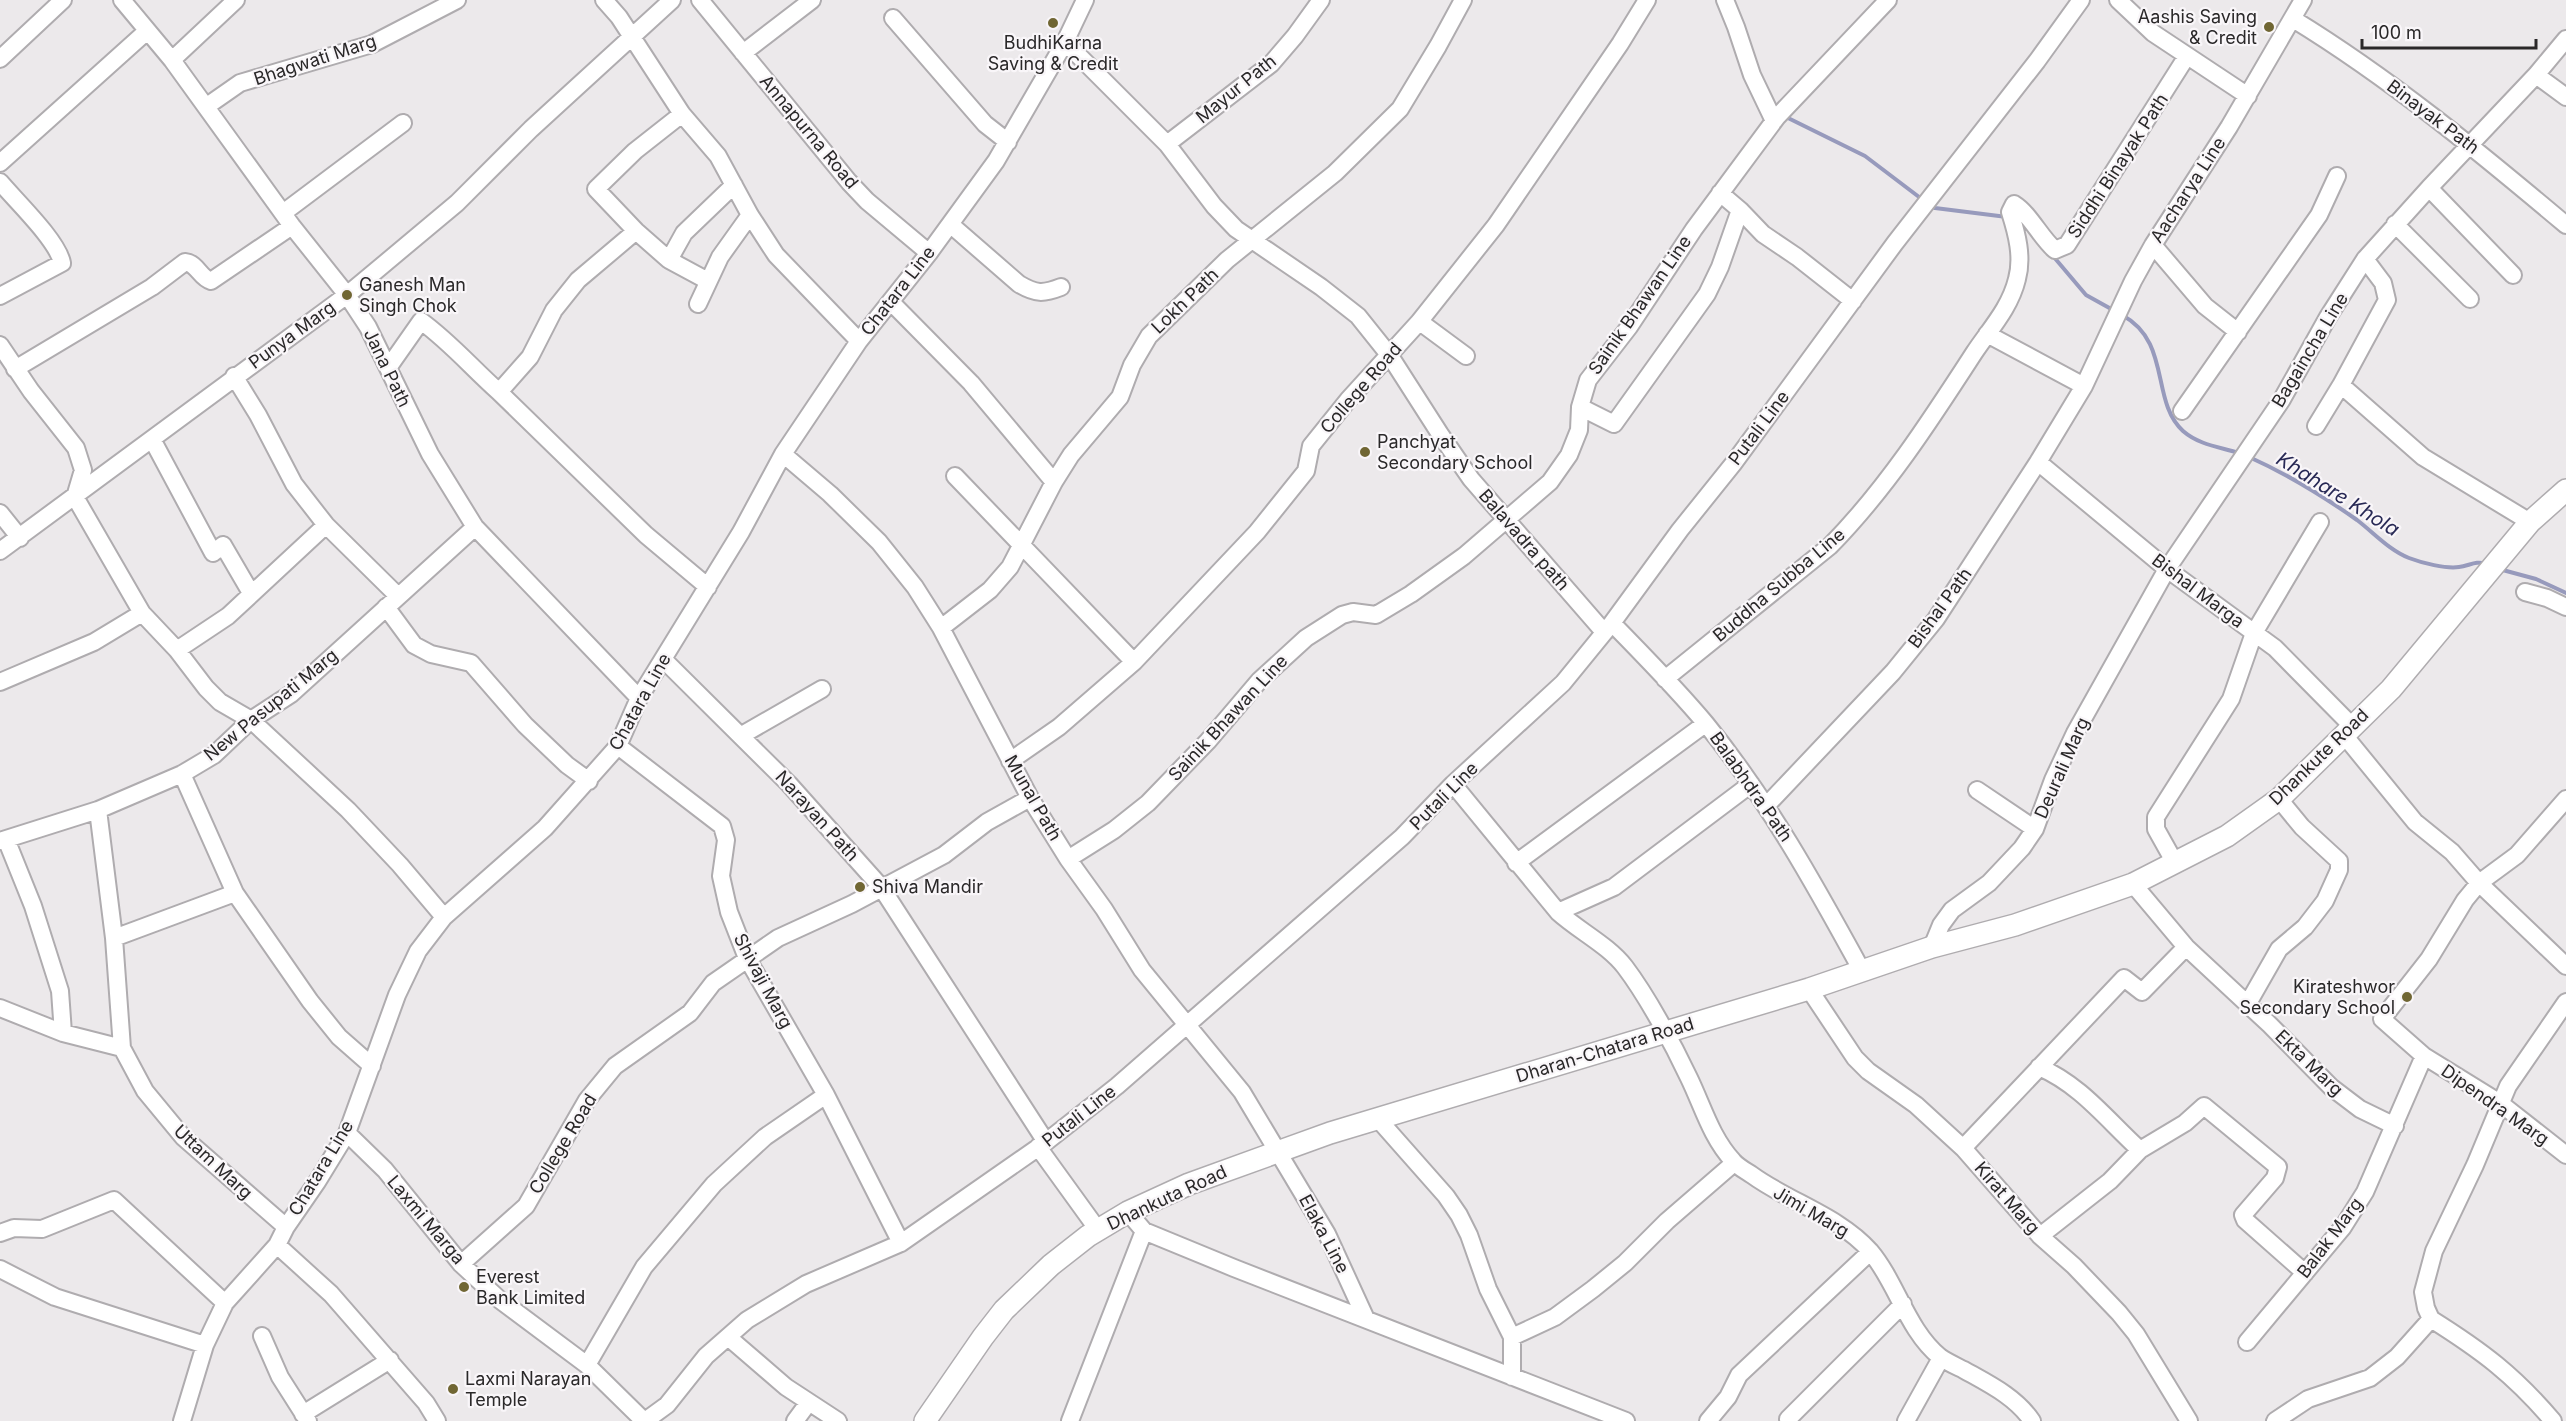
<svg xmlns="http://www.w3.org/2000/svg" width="2566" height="1421" viewBox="0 0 2566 1421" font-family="Inter,sans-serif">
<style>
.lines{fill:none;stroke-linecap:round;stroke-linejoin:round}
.stream{stroke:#979abc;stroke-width:4}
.minor-casing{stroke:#afacaf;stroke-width:20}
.major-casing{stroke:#afacaf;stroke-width:24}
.minor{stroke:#fff;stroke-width:16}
.major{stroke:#fff;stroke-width:21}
.poi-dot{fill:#706633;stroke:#f9f6f9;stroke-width:2}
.labels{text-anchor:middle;stroke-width:4.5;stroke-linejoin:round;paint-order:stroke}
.poi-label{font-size:18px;fill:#2a2829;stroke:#f9f6f9;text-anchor:start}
.street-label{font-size:18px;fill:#2a2829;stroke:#f9f6f9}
.water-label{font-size:20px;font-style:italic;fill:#282955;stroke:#f9f6f9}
</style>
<rect width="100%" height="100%" fill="#ece9eb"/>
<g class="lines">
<path class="stream" d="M1784,116L1865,156L1923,200
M1929,204L1935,208L2007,217
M2053,256L2086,295L2113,310
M2122,315C2172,342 2150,401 2183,431C2199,445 2220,447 2239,453
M2249,457C2287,474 2323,496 2357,520C2374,533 2389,550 2409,558C2422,563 2446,569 2459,567C2469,566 2476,560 2486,564
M2499,569L2536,579L2566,593"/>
<g class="minor-casing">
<path id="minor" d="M122,0L172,60L292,226L347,295L368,327L430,454L475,527L639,698
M604,0L619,17L682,114L718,156L750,215L776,255L859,341
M700,0L849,182L867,201L929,253
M1725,0L1736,27L1752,75L1774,121
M2118,0L2153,33L2248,96
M893,18L985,124L1008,142
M2293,19C2391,79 2478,151 2566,225
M1065,42L1167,144L1214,206L1236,229L1321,287L1358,316L1390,356L1440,434L1471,479L1604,632
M743,53L812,0
M0,59L63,0
M172,60L236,0
M2536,75L2566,97
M207,106L240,83L372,44L457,0
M682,114L635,151L596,189L636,231L669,260L684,233L734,185
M1167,144L1271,64L1295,36L1321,0
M0,163L147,31
M0,182C16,201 58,241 62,263L0,296
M2429,188L2513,275
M1740,210L1763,234L1797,257L1853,301
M283,213L403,123
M950,224L1019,284C1036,294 1043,294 1061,287
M2395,224L2470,299
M636,231L578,280L554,310L530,357L499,392L646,535L708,587
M2153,245L2205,306L2238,332
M2365,259L2383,283L2387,300L2341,385L2423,457L2530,522
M669,260L708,281
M891,302L971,383L1054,482
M698,304L720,257L750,215
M1420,322L1466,356
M1987,334L2084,386
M0,345L31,391L76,448L83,470L75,497L142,613L177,650L206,688L220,702L251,720L348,810L400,865L444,917
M388,368L421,321C450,342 472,368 499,392
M15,369L152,287L185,262C197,263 200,278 211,281L292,226
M234,376L258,415L294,484L326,525L398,596
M1580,407L1614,424L1707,294L1720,267L1740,210L1720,193
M2182,411L2319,215L2337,176
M2316,426L2341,385
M153,441L213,553L223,545L251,593
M783,454L830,494L879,542L915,587L941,628L1030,798L1068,859L1104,909L1142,970L1242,1092L1327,1234L1366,1319
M2038,462L2167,569L2275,648L2352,726
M955,476L1134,662
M0,513L20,538
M0,551L347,295L457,203L531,129L672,0
M2525,592L2547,598L2566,607
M386,607L414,645L431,654L471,663L525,725L567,765L589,781
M1612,623C1644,656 1677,689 1706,724C1768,800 1815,885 1862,971
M941,628L990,590L1010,567L1054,482L1071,455L1120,397L1132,365L1149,336L1227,260L1335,173L1400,109L1438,46L1463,0
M177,650L228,616L326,525
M663,659L789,784L881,887L1046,1142
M1665,679L1830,546C1886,489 1930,421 1974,353C1990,329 2010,308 2017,279C2023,257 2017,234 2010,212L2014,204C2030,214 2040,237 2055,250L2067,245L2187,56
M0,682L94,642L142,613
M742,735L822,689
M2344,735L2415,822L2452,852L2479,883L2566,966
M618,746L722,826L726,840L721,876L729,912L747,958L826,1095L901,1243
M1010,761L1059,727L1134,662L1257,532L1306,471L1311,446L1348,400L1419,322L1496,225L1620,44L1647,0
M182,774L235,893L310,1001L339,1037L372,1066
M1453,784L1558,912C1579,931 1608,945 1625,967C1647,996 1673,1044 1689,1078C1703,1107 1711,1137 1733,1161C1738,1167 1746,1171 1752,1175C1789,1202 1839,1216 1870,1251C1897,1283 1907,1330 1940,1357C1947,1362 1956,1366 1964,1370C1989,1384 2016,1397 2032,1421
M1977,790L2035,829
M2566,799L2517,855L2479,883L2465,900L2429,959L2382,1019L2424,1056L2500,1103L2566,1155
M1766,806L1893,672L1936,619L2038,462L2084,386L2133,281L2153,245L2229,127L2303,0
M98,810L114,938L122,1048
M6,839L33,906L60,991L63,1033
M0,841L98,810L182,774L214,755L251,720L291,694L475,527
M1068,859L1114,830L1148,803L1208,741L1259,681L1306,638L1342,615L1353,612L1376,615L1411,594L1464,556L1550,482L1569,455L1579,430L1580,407L1588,380L1629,327L1694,229L1777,117L1888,0
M1516,863L1705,724
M2175,863L2156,829V817L2231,699L2254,633L2320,522
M2133,884L2186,947L2270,1025L2331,1087L2360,1109L2395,1126
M1558,912L1614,887L1751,784
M114,938L235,893
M1932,947L1941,925L1952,910L1989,883L2022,848L2035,829L2053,780L2075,733L2167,569L2281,401L2328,317L2365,259L2429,188L2536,75L2566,39
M1809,989L1855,1058L1868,1071L1916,1105L1963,1148L2040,1236L2074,1266L2119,1313L2136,1334L2189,1421
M2247,1005L2279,949L2305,927L2325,901L2339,870V861L2302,827L2279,799
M0,1008L63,1033L122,1048L145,1091L183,1137L286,1227
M2039,1067C2081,1085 2107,1120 2140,1150
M1378,1119L1446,1196L1459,1215L1469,1235L1488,1289L1512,1337V1377
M347,1133L385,1170L461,1264L500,1300L587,1365L644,1421
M1038,1147L1098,1230
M1963,1148L2124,978L2142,992L2186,947
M1128,1212L1144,1231L1234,1268L1626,1421
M0,1233L14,1228L42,1229L114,1200L225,1303
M2040,1236L2110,1181L2140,1150L2185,1123L2204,1106L2278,1167L2275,1178L2243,1215L2245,1220L2305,1273
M277,1245L331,1294L426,1403L437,1421
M461,1264L526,1206L587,1100L615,1066L690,1013L713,983L778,938L852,904L944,855L987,822L1030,798
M0,1269L55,1297L205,1345
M262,1336L280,1377L308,1421
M728,1337L786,1387L838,1421
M1512,1337L1555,1317L1593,1289L1625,1263L1667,1221L1734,1163
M2247,1342L2343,1227L2365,1192L2424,1056
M587,1365L644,1267L714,1184L765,1137L826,1095
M303,1414L390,1360
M1788,1419L1903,1304
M182,1421L205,1345L225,1303L277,1245L286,1227L317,1182L347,1133L397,995L418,951L444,917L545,828L618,746L639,698L741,532L783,454L859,341L929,253L996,161L1065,42L1085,0
M645,1421L667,1405L706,1356L747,1320L806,1284L901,1243L1046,1142L1117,1086L1402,837L1453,784L1563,683L1612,623L1680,530L1733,464L1895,243L2037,61L2081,0
M795,1421L809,1402
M1070,1421L1144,1231
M1708,1421L1728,1397L1739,1375L1870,1252
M1906,1421L1941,1358
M2275,1421L2308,1399L2370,1378L2397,1357L2431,1319
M2553,1421C2514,1375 2482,1351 2431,1319L2426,1308L2423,1292L2434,1251L2475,1165L2508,1086L2566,1002"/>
</g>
<g class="major-casing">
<path id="major" d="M925,1421L983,1337L1004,1310L1051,1265L1088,1236L1128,1212L1189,1184L1330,1133L1809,989L1932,947L2015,925L2133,884L2227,836L2279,799L2391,689L2530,522L2566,490"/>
</g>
<use href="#minor" class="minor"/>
<use href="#major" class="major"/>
</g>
<g class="poi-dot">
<circle cx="1053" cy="23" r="6"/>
<circle cx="2269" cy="27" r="6"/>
<circle cx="347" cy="295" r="6"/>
<circle cx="1365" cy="452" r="6"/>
<circle cx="860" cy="887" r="6"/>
<circle cx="2407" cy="997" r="6"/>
<circle cx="464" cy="1287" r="6"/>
<circle cx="453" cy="1389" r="6"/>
</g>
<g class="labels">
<g class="poi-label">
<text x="2257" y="23" text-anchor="end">Aashis Saving<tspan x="2257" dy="21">&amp; Credit</tspan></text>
<text x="1053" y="49" text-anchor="middle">BudhiKarna<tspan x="1053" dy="21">Saving &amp; Credit</tspan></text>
<text x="359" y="291">Ganesh Man<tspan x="359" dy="21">Singh Chok</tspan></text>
<text x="1377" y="448">Panchyat<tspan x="1377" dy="21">Secondary School</tspan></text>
<text x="872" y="893">Shiva Mandir</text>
<text x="2395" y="993" text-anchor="end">Kirateshwor<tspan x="2395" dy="21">Secondary School</tspan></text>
<text x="476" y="1283">Everest<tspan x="476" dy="21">Bank Limited</tspan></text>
<text x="465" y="1385">Laxmi Narayan<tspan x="465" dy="21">Temple</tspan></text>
</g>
<g class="street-label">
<text transform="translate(315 60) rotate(-18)" y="6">Bhagwati Marg</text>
<text transform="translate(1236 89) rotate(-39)" y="6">Mayur Path</text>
<text transform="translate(2433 117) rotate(37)" y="6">Binayak Path</text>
<text transform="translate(809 132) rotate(50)" y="6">Annapurna Road</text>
<text transform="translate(2118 166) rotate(-57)" y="6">Siddhi Binayak Path</text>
<text transform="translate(2188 190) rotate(-57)" y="6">Aacharya Line</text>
<text transform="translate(898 291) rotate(-52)" y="6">Chatara Line</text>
<text transform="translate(1185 301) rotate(-44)" y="6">Lokh Path</text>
<text transform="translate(1640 305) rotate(-55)" y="6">Sainik Bhawan Line</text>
<text transform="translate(292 335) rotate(-36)" y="6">Punya Marg</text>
<text transform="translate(2310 350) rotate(-59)" y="6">Bagaincha Line</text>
<text transform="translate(387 368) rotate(64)" y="6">Jana Path</text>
<text transform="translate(1361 388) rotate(-49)" y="6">College Road</text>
<text transform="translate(1759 428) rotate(-53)" y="6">Putali Line</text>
<text transform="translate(1524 540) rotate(49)" y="6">Balavadra path</text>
<text transform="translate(1779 585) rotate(-40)" y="6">Buddha Subba Line</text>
<text transform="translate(2198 591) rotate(37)" y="6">Bishal Marga</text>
<text transform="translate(1940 608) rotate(-54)" y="6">Bishal Path</text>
<text transform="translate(640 702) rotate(-61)" y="6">Chatara Line</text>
<text transform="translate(271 705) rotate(-39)" y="6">New Pasupati Marg</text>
<text transform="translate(1228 718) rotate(-47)" y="6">Sainik Bhawan Line</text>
<text transform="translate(2319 757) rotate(-44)" y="6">Dhankute Road</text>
<text transform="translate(2062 768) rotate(-66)" y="6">Deurali Marg</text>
<text transform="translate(1751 787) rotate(55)" y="6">Balabhdra Path</text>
<text transform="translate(1444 796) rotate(-45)" y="6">Putali Line</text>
<text transform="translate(1033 798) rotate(60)" y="6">Munal Path</text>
<text transform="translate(817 816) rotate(48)" y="6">Narayan Path</text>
<text transform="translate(763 981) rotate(62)" y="6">Shivaji Marg</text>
<text transform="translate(1605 1050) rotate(-17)" y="6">Dharan-Chatara Road</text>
<text transform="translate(2309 1063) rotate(44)" y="6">Ekta Marg</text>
<text transform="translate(2495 1105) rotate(35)" y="6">Dipendra Marg</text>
<text transform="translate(1079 1116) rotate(-38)" y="6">Putali Line</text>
<text transform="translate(563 1144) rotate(-59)" y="6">College Road</text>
<text transform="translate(213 1162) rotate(43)" y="6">Uttam Marg</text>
<text transform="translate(321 1168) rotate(-59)" y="6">Chatara Line</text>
<text transform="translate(1167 1198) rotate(-25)" y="6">Dhankuta Road</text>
<text transform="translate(2007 1198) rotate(49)" y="6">Kirat Marg</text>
<text transform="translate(1811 1212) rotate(30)" y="6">Jimi Marg</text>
<text transform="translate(426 1220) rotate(50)" y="6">Laxmi Marga</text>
<text transform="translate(1324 1234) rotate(62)" y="6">Elaka Line</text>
<text transform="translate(2330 1238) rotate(-53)" y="6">Balak Marg</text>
</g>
<g class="water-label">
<text transform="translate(2338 494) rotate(32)" y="7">Khahare Khola</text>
</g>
</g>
<path d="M2362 39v9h174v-9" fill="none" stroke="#2a2829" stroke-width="3"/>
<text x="2371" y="39" font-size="18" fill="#2a2829" stroke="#f9f6f9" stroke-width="4.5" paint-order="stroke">100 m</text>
</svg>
